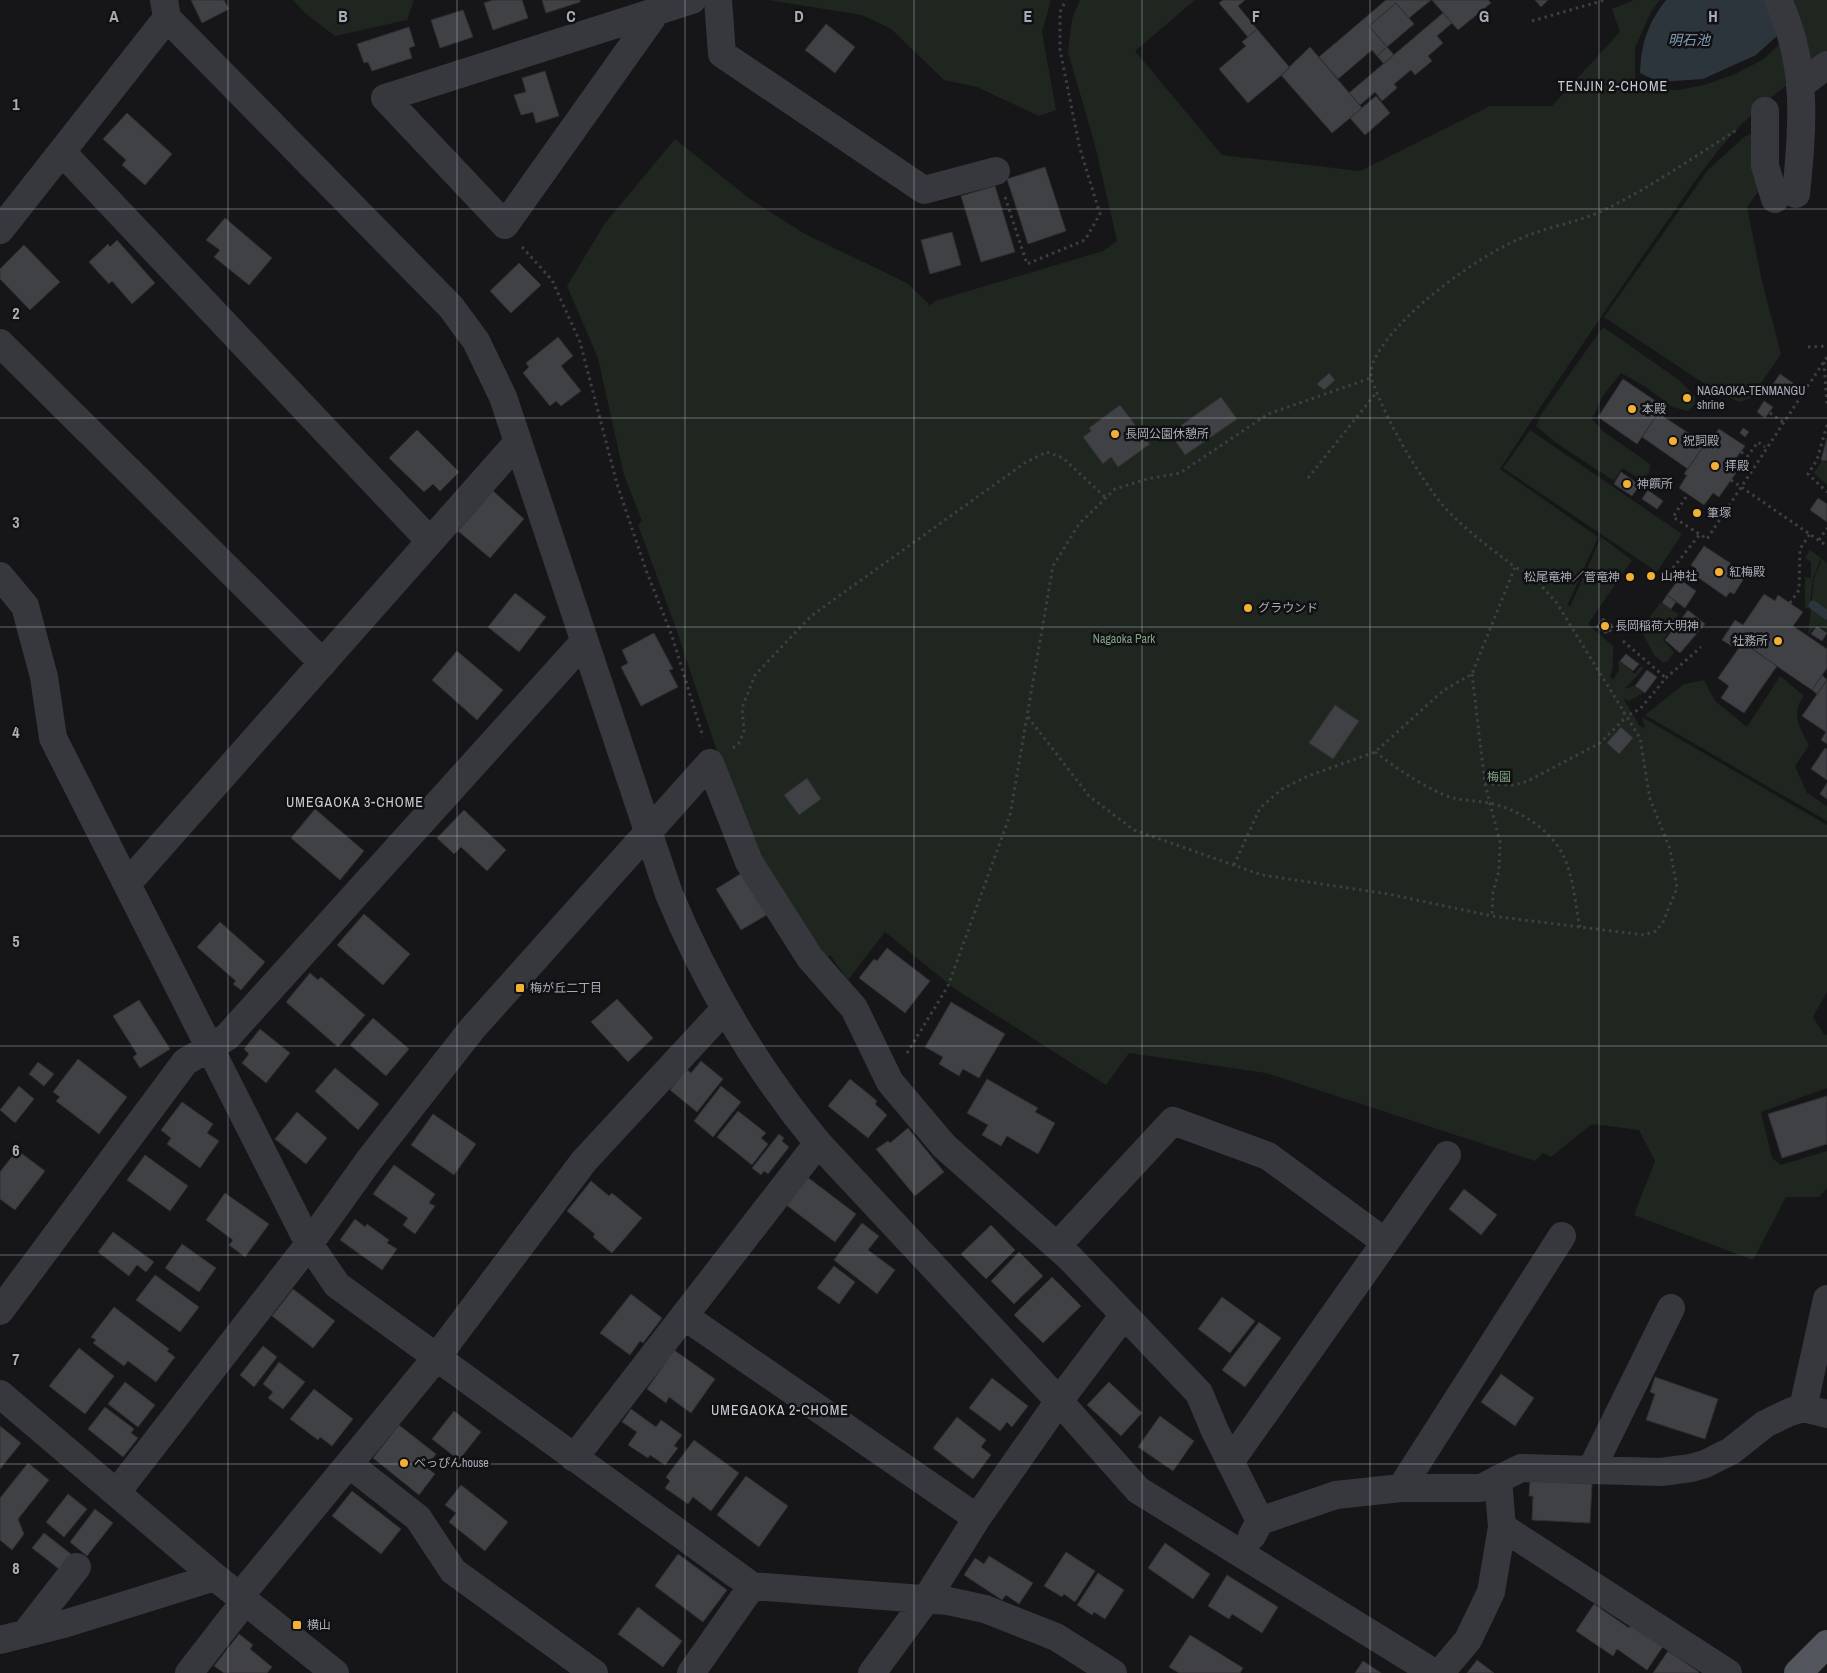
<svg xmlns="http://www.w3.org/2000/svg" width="1827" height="1673" viewBox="0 0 1827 1673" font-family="'Archivo Narrow','Noto Sans JP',sans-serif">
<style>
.green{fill:#1e261f}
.water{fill:#2c353c}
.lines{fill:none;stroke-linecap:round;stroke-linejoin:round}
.stream{stroke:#2c353c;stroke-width:9}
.building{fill:#404145;stroke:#303034}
.path{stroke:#3d3f44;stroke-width:3;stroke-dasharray:2.5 4;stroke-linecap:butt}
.minor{stroke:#37383d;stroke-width:28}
.major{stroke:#53555c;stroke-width:28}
.grid{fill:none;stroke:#a8adb8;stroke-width:1;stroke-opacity:0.55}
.poi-dot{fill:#f2b134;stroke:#111113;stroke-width:2}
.labels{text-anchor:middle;stroke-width:5;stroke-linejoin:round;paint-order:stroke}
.poi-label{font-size:12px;fill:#a8adb8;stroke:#111113;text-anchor:start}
.park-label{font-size:12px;fill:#7fa381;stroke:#111113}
.water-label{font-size:14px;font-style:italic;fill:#7f9bb3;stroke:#111113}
.neighbourhood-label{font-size:14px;letter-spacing:1px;fill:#c9ccd4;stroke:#111113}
.grid-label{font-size:16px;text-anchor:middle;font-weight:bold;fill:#a8adb8;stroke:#111113;stroke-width:5;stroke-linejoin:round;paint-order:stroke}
</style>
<rect width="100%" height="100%" fill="#161618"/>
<path class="green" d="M293,0H414L407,20L335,36L305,13Z
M768,0H1051L1042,32L1056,110L1039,116L977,87L944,80L891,29L862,15Z
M1080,0H1195L1135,51L1222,155L1360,171L1490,106H1552L1620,32L1612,9L1634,0H1660L1651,12L1635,48V78L1656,90H1678L1704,85L1735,74L1762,60L1782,42L1786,86C1724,131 1696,181 1654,240C1601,316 1550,392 1500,469L1598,537L1568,604L1570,607L1601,537L1632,560L1588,624L1614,647C1611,657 1615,667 1610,676L1613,680L1619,670L1618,660L1635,674L1641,666L1644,668L1625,689L1634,686L1643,693L1629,701L1623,698L1639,725L1645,729L1642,717L1827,825V992L1813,1017L1823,1033L1827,1035V1088L1761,1112L1772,1158L1781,1165L1827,1151V1188L1819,1197H1786L1753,1260L1634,1215L1655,1161L1639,1130L1592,1124L1551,1157L1543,1153L1535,1161L1266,1073L1129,1053L1106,1085L955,989L885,932L848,980L830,955L826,959L762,862L731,793L677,631L638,525L642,521L624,475L598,358L567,286L605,223L675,139L750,199L805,234L907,283L929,304L928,307L935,301L1103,251L1117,241L1095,145L1068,52L1072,19Z
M1790,0H1827V55L1812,65L1801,25Z
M1757,131L1755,165L1758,192L1747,207L1762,281L1781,354L1751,398L1739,402L1714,390L1604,317L1708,170L1744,137Z
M1603,327L1679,380L1695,397V404L1688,411L1672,407L1646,387L1621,373L1602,397L1592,419L1604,432L1650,464L1649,473L1642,480L1622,468L1614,481L1555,442L1536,426L1542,413Z
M1530,430L1682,534L1657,572L1503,468Z
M1822,461L1827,462V485L1814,473Z
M1810,550L1821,558L1813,579L1809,609L1805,607V577L1811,578V562L1805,558Z
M1822,559L1827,563V631L1817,625L1808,634L1814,579Z
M1660,603L1679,614L1663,640L1674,652L1668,661L1663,663L1654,655L1641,630Z
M1780,676L1804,696C1790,713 1800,728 1809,745L1795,766L1807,793L1827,806V821L1645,715L1684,684L1704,680L1715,701L1747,727Z"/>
<path class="water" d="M1666,0H1768L1778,35L1756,55L1703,79L1659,82L1640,73C1641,43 1648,23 1666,0Z"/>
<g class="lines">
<path class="stream" d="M1813,605L1827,615"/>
</g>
<path class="building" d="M191,0H224L229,9L202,23Z
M493,0H522L528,18L493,30L484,3Z
M542,0H580V2L546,13Z
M1223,0H1245L1238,6L1257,29L1248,37L1219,3Z
M1386,0H1431L1409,18L1396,3L1369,26L1387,47L1377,56L1372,50L1338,79L1319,57Z
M1432,0H1488L1491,3L1458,30Z
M1535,0H1548L1541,7Z
M1396,3L1414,24L1387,47L1369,26Z
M463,10L473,37L440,48L431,20Z
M1443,13L1452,23L1437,36L1443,43L1428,56L1432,61L1415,75L1411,70L1394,84L1397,88L1382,101L1375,92L1360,105L1349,93Z
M826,24L855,47L835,73L805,50Z
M409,27L415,46L409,48L412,58L372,71L368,62L364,63L357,44Z
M1257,29L1290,68L1248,103L1219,69L1246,46L1242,42Z
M1310,47L1362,108L1332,133L1281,75Z
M1387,47L1394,55L1384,64L1377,56Z
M545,71L559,116L536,123L533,112L521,115L514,95L526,92L522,78Z
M1376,96L1390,113L1365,135L1350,118Z
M127,113L172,154L145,185L122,165L126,160L103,139Z
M1045,167L1066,231L1028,244L1007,179Z
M995,186L1015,252L981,262L961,196Z
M225,218L272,258L249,285L214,257L220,250L206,240Z
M952,232L961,265L930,274L921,240Z
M117,240L155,283L132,304L112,281L109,284L89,262L108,244L110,247Z
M24,245L60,282L30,310L0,279V269Z
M519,263L541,285L511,313L490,291Z
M558,337L573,356L561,366L581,391L561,406L556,401L550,406L523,373L529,367L526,363Z
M1329,373L1335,380L1324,390L1317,384Z
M1780,374L1793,383L1784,397L1771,387Z
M1623,379L1663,406L1637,444L1598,417Z
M1221,397L1237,419L1185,455L1170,433Z
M1764,401L1773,407L1765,418L1757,412Z
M1120,405L1150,444L1118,467L1111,457L1103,464L1083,437L1091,431L1089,428Z
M1658,413L1705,444L1688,469L1642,437Z
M1743,428L1749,432L1745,437L1740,433Z
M1719,429L1745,446L1736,458L1743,463L1719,497L1713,493L1704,505L1679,488L1687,475L1684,474L1705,444L1708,439L1710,441Z
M417,430L459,472L440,491L433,484L424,492L389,458Z
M1827,438V461L1821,460Z
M1621,472L1640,485L1632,496L1614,484Z
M1648,490L1663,501L1657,509L1642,499Z
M493,491L524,519L490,558L458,531Z
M1818,498L1827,504V522L1810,510Z
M1704,546L1747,574L1734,594L1730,592L1726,597L1693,574L1696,569L1691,565Z
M1650,572L1655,575L1652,580L1647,576Z
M1679,579L1696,591L1685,608L1667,595Z
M515,593L546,617L519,652L488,627Z
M1764,594L1775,601L1778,595L1803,612L1793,626L1827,649V668L1812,690L1737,639L1732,646L1722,640L1735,620L1743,625Z
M1667,595L1676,602L1671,609L1662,603Z
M1688,610L1705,624L1680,653L1665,640Z
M1603,618L1613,625L1606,634L1596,627Z
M1817,626L1827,633L1822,641L1811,634Z
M654,633L673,669L669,670L678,687L641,706L621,667L628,663L622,650Z
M1743,642L1777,666L1744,713L1721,698L1729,686L1718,678Z
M457,651L503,690L477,720L432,680Z
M1626,654L1639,664L1633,671L1620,661Z
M1647,670L1657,677L1645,693L1635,686Z
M1822,675L1827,680L1817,694L1812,690Z
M1827,680V744L1821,740L1826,732L1802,716Z
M1335,705L1359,721L1333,759L1309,743Z
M1621,727L1633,738L1619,754L1607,743Z
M1825,748L1827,749V780L1811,769Z
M807,778L821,799L799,815L784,795Z
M1827,783V799L1820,794Z
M315,809L364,851L340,880L291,838Z
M464,810L506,850L487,871L461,847L454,854L437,838Z
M745,871L770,913L741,930L716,889Z
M364,914L410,954L383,985L337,945Z
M220,922L265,962L241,990L233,984L236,981L197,947Z
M887,948L930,981L905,1013L859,978L874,959L877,961Z
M310,973L318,980L321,977L365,1015L338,1047L286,1002Z
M617,999L653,1038L628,1062L591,1022Z
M139,1000L170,1049L140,1068L133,1057L137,1054L113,1016Z
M951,1002L1005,1034L979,1078L963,1069L959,1076L939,1064L943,1057L925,1047Z
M373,1018L409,1049L386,1076L350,1045Z
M260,1029L290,1053L266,1083L242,1063L249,1054L244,1049Z
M78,1059L127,1097L99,1134L56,1101L60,1097L53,1092Z
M701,1061L723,1079L697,1112L670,1090L686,1069L691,1073Z
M38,1062L54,1074L44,1086L29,1074Z
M335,1068L379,1104L358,1130L315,1091Z
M850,1079L877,1101L875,1104L887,1115L868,1138L828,1106Z
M987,1079L1038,1108L1035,1112L1055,1123L1038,1154L1007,1136L1001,1146L982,1135L988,1125L967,1113Z
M19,1086L34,1099L15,1123L0,1110Z
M721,1086L741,1102L713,1137L694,1121Z
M1827,1096V1144L1782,1158L1768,1114Z
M182,1102L213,1124L207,1133L219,1141L200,1168L167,1144L171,1138L161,1130Z
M738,1111L766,1133L761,1138L768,1144L752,1165L717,1137Z
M297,1112L327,1138L306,1164L275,1139Z
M433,1114L476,1144L454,1175L411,1145Z
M908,1128L944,1172L915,1196L876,1149L888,1141L890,1143Z
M779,1134L784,1138L782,1141L789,1147L768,1174L764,1171L761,1175L752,1168Z
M17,1150L45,1171L15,1210L0,1199V1172Z
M145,1155L188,1186L170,1211L127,1180Z
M394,1165L435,1194L429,1203L435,1206L415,1234L403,1225L408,1218L373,1194Z
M806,1176L856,1214L835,1242L785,1204Z
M591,1181L609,1196L612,1193L642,1218L612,1253L593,1237L595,1234L567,1211Z
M1464,1189L1497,1215L1481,1235L1449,1209Z
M225,1193L269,1224L245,1257L229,1245L233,1240L206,1220Z
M355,1219L365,1227L367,1224L389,1240L387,1243L397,1249L382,1270L340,1240Z
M862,1223L879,1236L868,1250L895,1270L877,1294L834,1260Z
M991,1225L1015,1250L986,1279L961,1254Z
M113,1232L154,1262L146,1272L137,1265L129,1276L98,1252Z
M182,1244L216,1268L199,1292L165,1268Z
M1019,1252L1043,1276L1014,1304L991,1281Z
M834,1266L855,1282L839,1304L817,1288Z
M155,1275L199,1307L180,1332L136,1300Z
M1052,1277L1081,1306L1043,1343L1014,1315Z
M293,1289L335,1321L313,1348L272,1316Z
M631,1294L662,1318L643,1343L640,1341L630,1355L600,1333Z
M1222,1297L1255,1321L1230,1353L1198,1329Z
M114,1307L169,1349L167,1351L175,1357L156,1382L128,1361L124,1366L93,1343L96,1340L91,1337Z
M1259,1322L1281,1338L1245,1387L1222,1370Z
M263,1346L277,1357L254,1387L240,1375Z
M79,1348L114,1376L85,1414L49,1386Z
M674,1350L715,1379L691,1413L669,1397L666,1403L647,1389Z
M279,1362L305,1382L283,1409L268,1398L273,1392L263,1384Z
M1501,1374L1534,1398L1515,1426L1481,1402Z
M1655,1377L1718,1399L1705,1439L1646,1420L1655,1394L1650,1392Z
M992,1378L1028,1406L1012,1427L1007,1422L1000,1431L969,1408Z
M125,1382L155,1405L138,1427L108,1404Z
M1109,1382L1142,1413L1121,1436L1087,1405Z
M314,1389L353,1419L332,1446L320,1437L318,1440L290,1419Z
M105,1407L134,1429L131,1433L138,1438L123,1457L88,1429Z
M631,1409L656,1427L661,1420L682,1435L674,1446L678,1448L665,1465L650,1455L648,1458L628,1445L637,1432L622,1422Z
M454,1411L481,1432L459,1460L432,1439Z
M1160,1416L1194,1441L1173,1471L1138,1447Z
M957,1417L986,1440L981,1447L991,1455L973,1479L933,1448Z
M399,1425L436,1454L426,1467L435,1474L419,1495L373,1458Z
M0,1426L21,1443L0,1469Z
M694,1440L739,1473L711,1511L693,1497L688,1504L665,1488L670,1481L666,1477Z
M28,1463L49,1480L18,1519L24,1534L12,1550L0,1540V1498Z
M746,1476L788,1506L759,1547L717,1515Z
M1530,1481L1592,1484L1590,1523L1532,1520L1533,1496H1529Z
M461,1485L508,1522L485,1551L449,1522L456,1513L445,1505Z
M352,1491L401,1529L381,1554L332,1516Z
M68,1494L87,1509L64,1537L46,1522Z
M95,1509L113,1523L87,1556L70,1542Z
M44,1533L71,1554L59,1569L32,1548Z
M1165,1543L1210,1574L1193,1599L1148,1568Z
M1066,1552L1095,1571L1075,1602L1064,1594L1062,1597L1044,1586Z
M678,1554L727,1590L703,1622L655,1586Z
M989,1556L1033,1583L1019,1604L1006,1595L1002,1600L964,1575L975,1558L984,1564Z
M1098,1573L1124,1590L1105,1619L1094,1612L1092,1615L1077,1605Z
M1227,1575L1278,1607L1262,1633L1232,1614L1229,1619L1208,1606Z
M1594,1604L1629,1628L1632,1623L1664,1645L1647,1670L1617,1649L1613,1656L1576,1631Z
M638,1607L682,1641L663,1667L618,1634Z
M239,1634L253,1645L250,1649L272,1667L267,1673H224L214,1666Z
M1190,1635L1243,1668L1240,1673H1179L1169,1667Z
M1668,1651L1699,1672L1698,1673H1653Z
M1477,1660L1494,1673H1467Z
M1363,1661L1381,1673H1355Z"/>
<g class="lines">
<path class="path" d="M1532,21L1605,0
M1005,197L1027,264L1085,240L1100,214L1080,149L1060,50V12L1066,0
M522,247L552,280L580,342L617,484L646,570L672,636L703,737
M1808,347L1827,346
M1824,362L1827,405
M1770,413L1783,422
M1827,425L1817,460L1808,474L1827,492
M1741,452L1748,456L1758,442L1765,447
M1308,478L1376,393
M1731,480L1827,546
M1686,497L1673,517L1707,539L1827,357
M1819,540L1827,528
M1673,568L1700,534
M1790,603L1799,590L1800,549L1810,534
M1609,630L1612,632
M1623,641L1666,678
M1472,674L1485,784L1500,842L1499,871L1493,892L1492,916
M1623,713L1630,714L1640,709L1666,678L1701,647
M1028,717L1089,796L1134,830L1262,875L1388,894L1492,916L1644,935L1656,931L1663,922L1677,888L1670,849L1650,799L1640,738L1556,602L1534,578L1515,567
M733,748L739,743L744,731L742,708L755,675L811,616L1026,462L1047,452L1063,458L1106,498
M1375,752C1398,769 1420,785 1447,796C1460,801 1475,800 1489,803C1518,809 1551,829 1564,857C1574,879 1575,904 1580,928
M1485,784L1514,785L1528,781L1600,743L1626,717
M1234,865L1260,808L1282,789L1308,776L1375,752L1444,690L1472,674L1515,567C1489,547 1461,527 1440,502C1412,465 1387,421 1371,378
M907,1053L948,986L1010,815L1053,566L1079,524L1115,489L1147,479L1180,473L1268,414L1371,378C1371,374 1371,368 1373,363C1391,318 1483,251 1529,235C1555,225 1583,221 1608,208C1653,186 1695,156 1738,129"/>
<path class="minor" d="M164,0L167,18L451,307L476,341L503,397L669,894C707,985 755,1067 818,1143L1059,1401L1138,1490L1426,1668L1429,1673
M718,0L722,54L924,190L996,171
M1778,0C1808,65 1803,125 1796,194
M657,11L505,225L385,98L692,0
M1802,84L1827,65
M1765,111V166L1775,199
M62,152L430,541
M0,230L167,18
M0,343L323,663
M0,576L25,606L44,677L53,738L309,1244L337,1285L752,1586L948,1601L985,1609L1056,1637L1113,1673
M127,884L518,442
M1057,1246L1173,1121L1268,1156L1385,1242
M0,1311L185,1062L227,1037L584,642
M684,1316L977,1518
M0,1394L215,1577L335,1673
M1803,1408L1827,1299
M574,1458L818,1143
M1230,1462L1447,1155
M349,1464L418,1518L453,1571L594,1673
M1592,1468L1671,1308
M1401,1488L1562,1236
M117,1492L309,1244L370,1159L472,1029L710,763L749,862L810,958L854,1008L890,1082L944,1146L1069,1257L1199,1393L1215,1431L1260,1521
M1502,1527L1728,1673
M1252,1536L1260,1521L1336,1495L1401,1488H1481L1521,1468L1661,1472L1691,1468L1705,1464L1731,1451L1765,1424L1790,1412L1803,1408L1827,1414
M240,1596L436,1358L584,1161L724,1010
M25,1634L77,1567
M0,1640L64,1624L215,1577
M189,1673L245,1601
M691,1673L752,1586
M872,1673L925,1601L977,1518L1059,1401L1124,1315
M1440,1673L1468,1640L1491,1592L1502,1527L1498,1479"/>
<path class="major" d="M1798,1673L1827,1644"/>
</g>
<path class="grid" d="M228,0V1673M457,0V1673M685,0V1673M914,0V1673M1142,0V1673M1370,0V1673M1599,0V1673M0,209H1827M0,418H1827M0,627H1827M0,836H1827M0,1046H1827M0,1255H1827M0,1464H1827"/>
<g class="poi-dot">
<circle cx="1687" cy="398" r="5"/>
<circle cx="1632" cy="409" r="5"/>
<circle cx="1115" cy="434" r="5"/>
<circle cx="1673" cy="441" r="5"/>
<circle cx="1715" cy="466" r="5"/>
<circle cx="1627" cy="484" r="5"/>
<circle cx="1697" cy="513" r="5"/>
<circle cx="1719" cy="572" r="5"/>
<circle cx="1651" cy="576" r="5"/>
<circle cx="1630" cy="577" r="5"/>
<circle cx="1248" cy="608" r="5"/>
<circle cx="1605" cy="626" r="5"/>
<circle cx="1778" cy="641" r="5"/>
<rect x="515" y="983" width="10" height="10" rx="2.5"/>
<circle cx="404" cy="1463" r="5"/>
<rect x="292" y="1620" width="10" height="10" rx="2.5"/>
</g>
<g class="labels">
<g class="poi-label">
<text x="1697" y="395">NAGAOKA-TENMANGU<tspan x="1697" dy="14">shrine</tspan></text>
<text x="1642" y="413">本殿</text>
<text x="1125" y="438">長岡公園休憩所</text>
<text x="1683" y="445">祝詞殿</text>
<text x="1725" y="470">拝殿</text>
<text x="1637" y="488">神饌所</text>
<text x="1707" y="517">筆塚</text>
<text x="1729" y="576">紅梅殿</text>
<text x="1661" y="580">山神社</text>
<text x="1620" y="581" text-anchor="end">松尾竜神／菅竜神</text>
<text x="1258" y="612">グラウンド</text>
<text x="1615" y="630">長岡稲荷大明神</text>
<text x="1768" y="645" text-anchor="end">社務所</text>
<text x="530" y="992">梅が丘二丁目</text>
<text x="414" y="1467">べっぴんhouse</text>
<text x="307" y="1629">横山</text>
</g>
<g class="park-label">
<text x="1124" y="643">Nagaoka Park</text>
<text x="1499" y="781">梅園</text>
</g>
<g class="water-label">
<text x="1689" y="45">明石池</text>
</g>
<g class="neighbourhood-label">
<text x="1613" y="91">TENJIN 2-CHOME</text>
<text x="355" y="807">UMEGAOKA 3-CHOME</text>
<text x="780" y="1415">UMEGAOKA 2-CHOME</text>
</g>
</g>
<g class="grid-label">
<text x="114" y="22">A</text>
<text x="343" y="22">B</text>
<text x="571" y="22">C</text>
<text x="799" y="22">D</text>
<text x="1028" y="22">E</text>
<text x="1256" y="22">F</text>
<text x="1484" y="22">G</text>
<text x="1713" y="22">H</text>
<text x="16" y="110">1</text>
<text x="16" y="319">2</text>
<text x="16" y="528">3</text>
<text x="16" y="738">4</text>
<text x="16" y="947">5</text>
<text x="16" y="1156">6</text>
<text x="16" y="1365">7</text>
<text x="16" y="1574">8</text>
</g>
</svg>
